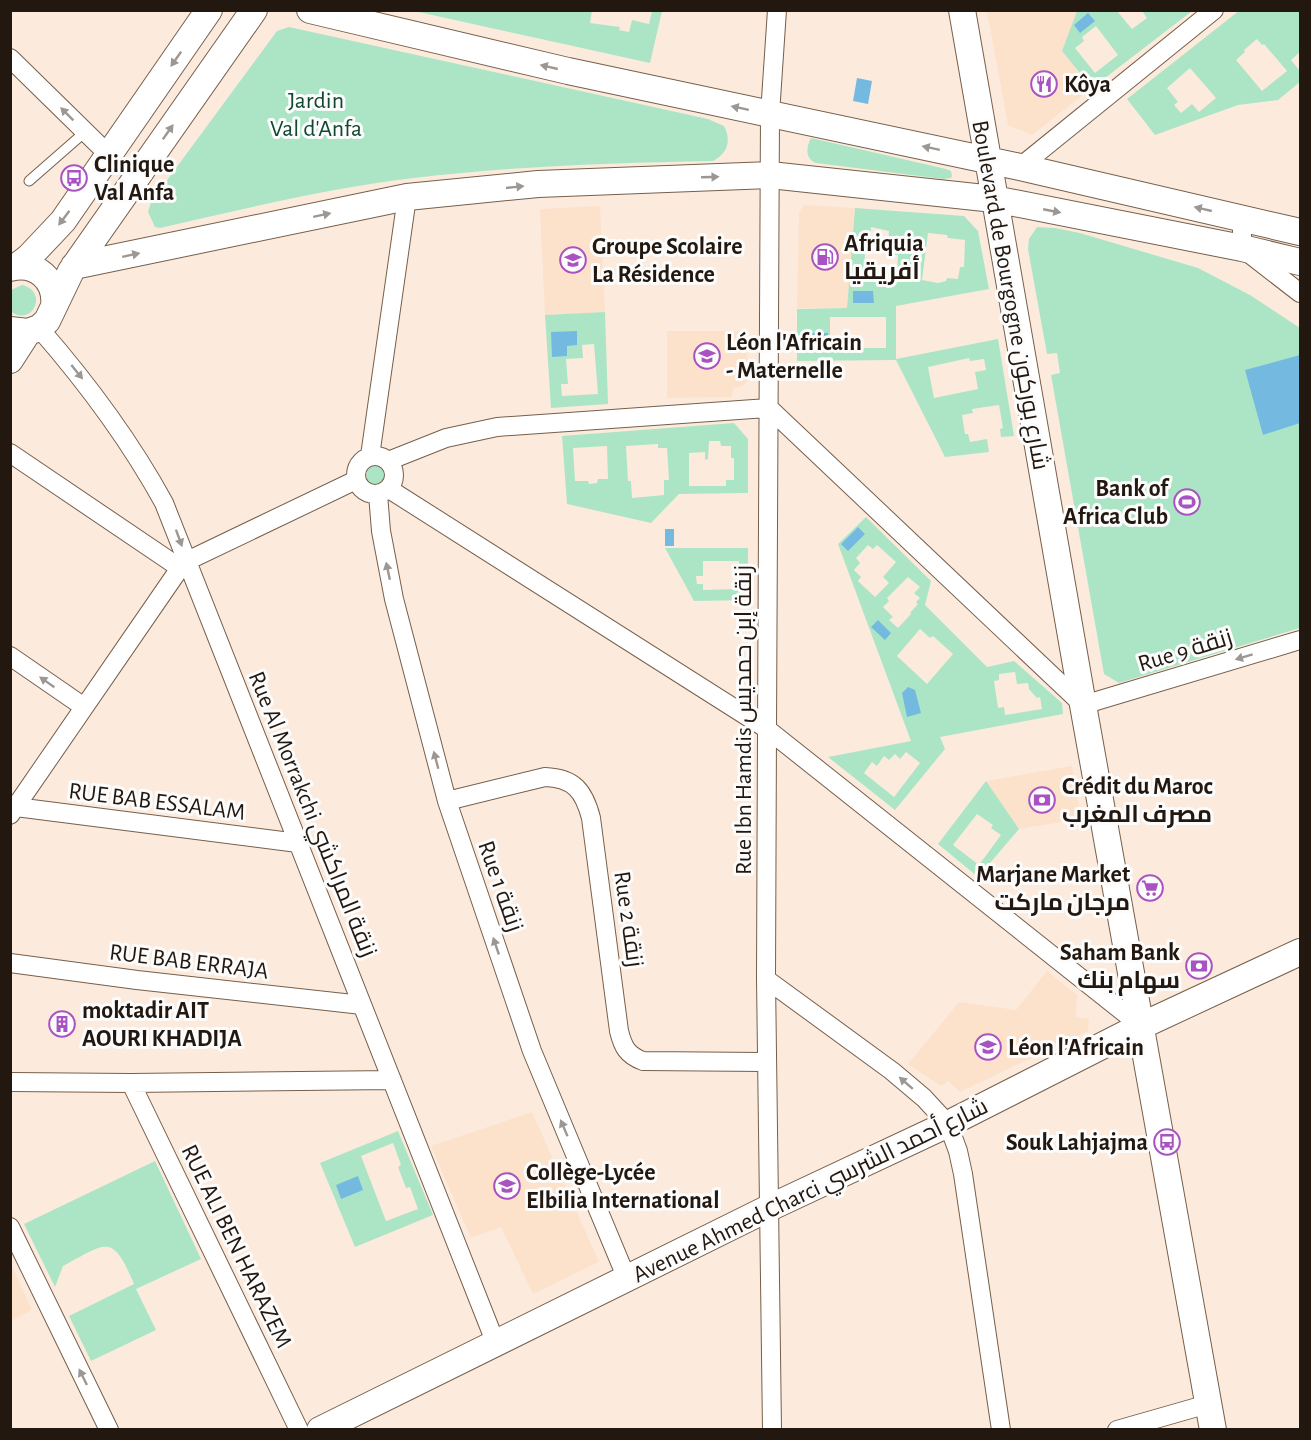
<svg xmlns="http://www.w3.org/2000/svg" width="1311" height="1440" viewBox="0 0 1311 1440" font-family="'Alegreya Sans',Cairo,sans-serif">
<style>
.built{fill:#fce1cb}
.green{fill:#ace5c6;fill-rule:evenodd}
.water{fill:#74b9e0}
.lines{fill:none;stroke-linecap:round;stroke-linejoin:round}
.lane-casing{stroke:#765f4b;stroke-width:11}
.street-casing{stroke:#765f4b;stroke-width:20}
.secondary-casing{stroke:#765f4b;stroke-width:28}
.lane{stroke:#fff;stroke-width:9}
.street{stroke:#fff;stroke-width:18}
.secondary{stroke:#fff;stroke-width:26}
.oneway{fill:#9c9793}
.labels{text-anchor:middle;stroke-width:6;stroke-linejoin:round;paint-order:stroke}
.poi-label{font-size:24px;font-weight:bold;fill:#221810;stroke:#fcfcfc;text-anchor:start}
.park-label{font-size:24px;fill:#0e4830;stroke:#fcfcfc}
.street-label{font-size:24px;fill:#221810;stroke:#fcfcfc}
</style>
<rect width="100%" height="100%" fill="#fcebdd"/>
<path class="built" d="M987,11H1077L1062,51L1092,88L1032,135L1008,125Z
M804,205L855,208L847,308H797L799,212Z
M600,206L605,312L545,315L540,209Z
M667,331H747L748,380L743,386L733,388L732,397L667,398Z
M1072,766L1081,819L1019,829L986,781Z
M1047,971L1077,995L1076,1017L1089,1019L1088,1031L960,1092L948,1081L941,1086L908,1064L959,1002L1016,1010Z
M532,1112L599,1262L533,1294L501,1227L471,1238L431,1146Z
M10,1262L32,1310L11,1321H10Z"/>
<path class="green" d="M1240,10L1300,11V52L1291,60L1300,71V82L1278,100L1238,105L1155,135L1127,99ZM1257,39L1262,45L1264,44L1287,71L1262,91L1236,60L1245,52L1244,50ZM1190,68L1216,98L1199,112L1192,104L1181,113L1174,105L1178,102L1167,88Z
M414,11H592L590,23L620,27L619,30L629,32L632,20L649,24L652,11H662L650,63Z
M1077,11H1117L1132,29L1147,18L1142,11H1192L1092,88L1062,51ZM1096,26L1118,55L1095,73L1075,48L1084,41L1082,37Z
M289,27L708,119L724,126C732,141 727,154 713,161C613,163 513,166 414,178C328,188 244,209 160,228L155,227L148,212L151,202L277,31Z
M811,138L946,169L951,171L952,176L951,178L943,179L816,163C805,159 806,147 811,138Z
M855,208L964,216L978,231L989,289L896,306V359L998,339L1014,436L1001,437L1000,429L1003,428L999,405L972,409L973,413L962,415L965,434H968L970,442L987,439L989,452L945,457L896,360L797,361V309L847,308ZM871,227L889,231L888,254L898,255L897,273L864,271L865,253H870ZM928,233L947,235L948,238L965,240L964,267H960L958,279L947,278L946,281L938,283L922,280ZM830,317H886V348H830ZM969,358L970,361L984,359L986,370L975,372L978,389L934,398L928,367Z
M1037,227L1055,228L1080,233L1198,268L1250,295L1300,328V628L1119,683L1104,674L1051,375L1060,373L1057,353L1047,354L1028,249L1029,239Z
M22,285C49,291 33,328 10,311L11,290Z
M605,312L608,404L551,408L545,315ZM594,344L598,394L562,396L561,384H568L566,359L583,358L582,345Z
M734,423L748,439V493L679,494L651,523L567,504L562,436ZM709,441H720L721,446H731V458H734V480H726V486H689V453L705,452V460L708,459ZM658,444V448H667L669,480H664V495L632,498L631,481H628L626,446ZM607,446L608,479H598L597,483L589,484L588,481H575L573,448Z
M366 475a10 10 0 1 1 20 0a10 10 0 1 1-20 0Z
M866,517L931,581L925,605L987,667L1014,661L1062,703L1063,714L940,737L945,749L895,810L828,757L911,741L838,544ZM868,545L873,549L877,545L896,562L883,577L889,583L875,597L858,581L861,577L854,570L860,563L856,558ZM908,577L920,587L914,593L920,598L916,602L918,604L910,613L911,614L898,628L889,620L893,617L883,607L889,601L887,598ZM920,629L930,638L933,636L953,654L927,684L897,656ZM1015,672L1017,684L1028,683L1029,689L1037,698L1040,697L1042,709L1005,715L1004,707L998,708L994,681L999,680V674ZM906,752L920,763L894,797L864,773L872,762L877,766L884,756L889,760L895,754L900,759Z
M665,548H748V600L694,601ZM703,561H739V570L736,571V589L703,590V584H697L696,576H703Z
M986,781L1019,829L978,877L938,844ZM977,814L993,825L991,828L1001,835L979,865L953,845Z
M398,1131L433,1215L355,1247L320,1163ZM393,1143L401,1165L398,1167L406,1188L410,1187L418,1209L386,1221L361,1156Z
M155,1161L201,1259L136,1289L156,1330L91,1361L69,1316L134,1284C112,1232 107,1243 63,1266L55,1287L24,1224Z"/>
<path class="water" d="M1088,13L1095,21L1080,33L1074,25Z
M857,78L872,81L868,104L853,101Z
M853,291H873L874,303H853Z
M577,331V345L567,346V356L552,357L551,332Z
M802,333H828V346H802Z
M1300,355V423L1263,435L1245,370Z
M858,527L865,534L848,551L841,544Z
M665,529H674V546H665Z
M878,620L891,633L885,640L871,627Z
M908,687L915,690L921,713L907,717L902,693Z
M358,1176L363,1190L341,1199L336,1185Z"/>
<g class="lines">
<g class="lane-casing">
<path id="lane" d="M29,181L85,132"/>
</g>
<g class="street-casing">
<path id="street" d="M10,58L109,155
M1020,167L1214,10
M1242,218V248L1300,293
M39,328C87,383 129,439 164,503L496,1344
M10,453L180,568
M356 475a19 19 0 1 1 38 0a19 19 0 1 1-38 0Z
M370,456L407,197
M388,461L446,438L497,427L769,408L1083,705L1300,640
M389,489L767,729L1141,1026
M378,494L381,531L394,599L447,801L532,1051L627,1279
M10,656L84,707
M447,801L545,777C574,778 584,791 591,818L619,1031C623,1047 627,1055 643,1061L767,1062
M10,804L16,807L298,843
M10,815L180,568L187,561L356,480
M10,963L137,980L362,1005
M766,979L892,1071L924,1098L948,1124L958,1151L963,1174L1001,1430
M10,1082L131,1083L392,1080
M131,1083L299,1430
M10,1227L109,1430
M772,1430L766,979L767,729L770,114L777,10
M1117,1430L1208,1404"/>
</g>
<g class="secondary-casing">
<path id="secondary" d="M310,10L568,71L1020,167L1300,232
M962,10L1083,705L1213,1430
M74,266L407,197L538,184L770,175L994,199L1242,248L1300,262
M16,267L29,257L63,221L209,10
M10,268C36,261 57,280 54,306
M10,330L28,332L39,328L47,321L71,271L254,10
M10,360L28,332
M320,1430L769,1208L948,1124L1141,1026L1300,952"/>
</g>
<use href="#lane" class="lane"/>
<use href="#street" class="street"/>
<use href="#secondary" class="secondary"/>
</g>
<defs><path id="oneway-solid" d="M-6-.8H1V-3.2L6.5 0L1 3.2V.8H-6Z" transform="scale(1.5)"/></defs>
<g class="oneway">
<use href="#oneway-solid" transform="translate(176 59) rotate(125)"/>
<use href="#oneway-solid" transform="translate(549 67) rotate(-167)"/>
<use href="#oneway-solid" transform="translate(740 108) rotate(-168)"/>
<use href="#oneway-solid" transform="translate(67 114) rotate(-135)"/>
<use href="#oneway-solid" transform="translate(168 132) rotate(-55)"/>
<use href="#oneway-solid" transform="translate(931 148) rotate(-168)"/>
<use href="#oneway-solid" transform="translate(710 177) rotate(-2)"/>
<use href="#oneway-solid" transform="translate(515 187) rotate(-6)"/>
<use href="#oneway-solid" transform="translate(1203 209) rotate(-167)"/>
<use href="#oneway-solid" transform="translate(1052 211) rotate(11)"/>
<use href="#oneway-solid" transform="translate(322 215) rotate(-12)"/>
<use href="#oneway-solid" transform="translate(64 218) rotate(127)"/>
<use href="#oneway-solid" transform="translate(131 255) rotate(-12)"/>
<use href="#oneway-solid" transform="translate(77 372) rotate(51)"/>
<use href="#oneway-solid" transform="translate(179 538) rotate(70)"/>
<use href="#oneway-solid" transform="translate(388 571) rotate(-102)"/>
<use href="#oneway-solid" transform="translate(1244 657) rotate(163)"/>
<use href="#oneway-solid" transform="translate(47 682) rotate(-145)"/>
<use href="#oneway-solid" transform="translate(436 760) rotate(-105)"/>
<use href="#oneway-solid" transform="translate(496 946) rotate(-109)"/>
<use href="#oneway-solid" transform="translate(906 1083) rotate(-139)"/>
<use href="#oneway-solid" transform="translate(564 1128) rotate(-113)"/>
<use href="#oneway-solid" transform="translate(83 1377) rotate(-116)"/>
</g>
<defs>
<g id="restaurant-ring" transform="scale(1.35)"><circle r="9.5" fill="#fcfcfc" stroke="#a853c1" stroke-width="1.5"/><path d="M-5-6h1v4h1v-4h1v4h1v-4h1v5L-1.5 .5V6h-2V.5L-5-1ZM5-6V6H3V1.5H1.5Q1.5-4 5-6Z" fill="#a853c1"/></g>
<g id="bus-ring" transform="scale(1.35)"><circle r="9.5" fill="#fcfcfc" stroke="#a853c1" stroke-width="1.5"/><path d="M-5-6H5V4H4V6H2V4H-2V6H-4V4H-5ZM-3.5-4V0h7V-4ZM-3.5 1.2v1.5H-2V1.2ZM2 1.2v1.5H3.5V1.2Z" fill="#a853c1"/></g>
<g id="fuel-ring" transform="scale(1.35)"><circle r="9.5" fill="#fcfcfc" stroke="#a853c1" stroke-width="1.5"/><path d="M-5.5-6h7V0h2V4h1.3V-2.5L3-4.5l.8-.8L6-3V5H2.5V1h-1V6h-7ZM-4.2-4.7v3.2H.2V-4.7Z" fill="#a853c1"/></g>
<g id="school-ring" transform="scale(1.35)"><circle r="9.5" fill="#fcfcfc" stroke="#a853c1" stroke-width="1.5"/><path d="M0-5L7-2L0 1L-7-2ZM-4 1L0 2.5L4 1V4Q0 6-4 4Z" fill="#a853c1"/></g>
<g id="stadium-ring" transform="scale(1.35)"><circle r="9.5" fill="#fcfcfc" stroke="#a853c1" stroke-width="1.5"/><path d="M0-5a6.5 5 0 1 0 0 10a6.5 5 0 1 0 0-10ZM-3.5-1.8h7v3.6h-7Z" fill="#a853c1"/></g>
<g id="bank-ring" transform="scale(1.35)"><circle r="9.5" fill="#fcfcfc" stroke="#a853c1" stroke-width="1.5"/><path d="M-6-4H6V4H-6ZM0-2.3a2.3 2.3 0 1 0 0 4.6a2.3 2.3 0 1 0 0-4.6Z" fill="#a853c1"/></g>
<g id="supermarket-ring" transform="scale(1.35)"><circle r="9.5" fill="#fcfcfc" stroke="#a853c1" stroke-width="1.5"/><path d="M-6-5.5h2.5l.6 2H6L4.5 2H-2.5L-4.4-4H-6ZM-1.5 3.2a1.3 1.3 0 1 0 .1 0ZM3 3.2a1.3 1.3 0 1 0 .1 0Z" fill="#a853c1"/></g>
<g id="building-ring" transform="scale(1.35)"><circle r="9.5" fill="#fcfcfc" stroke="#a853c1" stroke-width="1.5"/><path d="M-4-6H4V6H1V3H-1V6H-4ZM-2.5-4.3h1.7v1.8h-1.7ZM.8-4.3h1.7v1.8H.8ZM-2.5-1h1.7V.8h-1.7ZM.8-1h1.7V.8H.8Z" fill="#a853c1"/></g>
</defs>
<g fill-rule="evenodd">
<use href="#restaurant-ring" x="1044" y="84"/>
<use href="#bus-ring" x="74" y="178"/>
<use href="#fuel-ring" x="825" y="257"/>
<use href="#school-ring" x="573" y="260"/>
<use href="#school-ring" x="707" y="356"/>
<use href="#stadium-ring" x="1187" y="502"/>
<use href="#bank-ring" x="1042" y="800"/>
<use href="#supermarket-ring" x="1150" y="888"/>
<use href="#bank-ring" x="1199" y="966"/>
<use href="#building-ring" x="62" y="1024"/>
<use href="#school-ring" x="988" y="1047"/>
<use href="#bus-ring" x="1167" y="1142"/>
<use href="#school-ring" x="507" y="1186"/>
</g>
<g class="labels">
<g class="poi-label">
<text x="1064" y="92">Kôya</text>
<text x="94" y="172">Clinique<tspan x="94" dy="28">Val Anfa</tspan></text>
<text x="844" y="251">Afriquia<tspan x="844" dy="28">أفريقيا</tspan></text>
<text x="592" y="254">Groupe Scolaire<tspan x="592" dy="28">La Résidence</tspan></text>
<text x="726" y="350">Léon l'Africain<tspan x="726" dy="28">- Maternelle</tspan></text>
<text x="1168" y="496" text-anchor="end">Bank of<tspan x="1168" dy="28">Africa Club</tspan></text>
<text x="1062" y="794">Crédit du Maroc<tspan x="1062" dy="28">مصرف المغرب</tspan></text>
<text x="1130" y="882" text-anchor="end">Marjane Market<tspan x="1130" dy="28">مرجان ماركت</tspan></text>
<text x="1180" y="960" text-anchor="end">Saham Bank<tspan x="1180" dy="28">سهام بنك</tspan></text>
<text x="82" y="1018">moktadir AIT<tspan x="82" dy="28">AOURI KHADIJA</tspan></text>
<text x="1008" y="1055">Léon l'Africain</text>
<text x="1148" y="1150" text-anchor="end">Souk Lahjajma</text>
<text x="526" y="1180">Collège-Lycée<tspan x="526" dy="28">Elbilia International</tspan></text>
</g>
<g class="park-label">
<text x="316" y="108">Jardin<tspan x="316" dy="28">Val d'Anfa</tspan></text>
</g>
<g class="street-label">
<text transform="translate(1011 295) rotate(80)" y="8">Boulevard de Bourgogne شارع بوركون</text>
<text transform="translate(1185 650) rotate(-17)" y="8">Rue 9 زنقة</text>
<text transform="translate(743 720) rotate(-90)" y="8">Rue Ibn Hamdis زنقة إبن حمديس</text>
<text transform="translate(157 801) rotate(7)" y="8">RUE BAB ESSALAM</text>
<text transform="translate(313 814) rotate(68)" y="8">Rue Al Morrakchi زنقة المراكشي</text>
<text transform="translate(501 886) rotate(71)" y="8">Rue 1 زنقة</text>
<text transform="translate(629 919) rotate(82)" y="8">Rue 2 زنقة</text>
<text transform="translate(189 961) rotate(7)" y="8">RUE BAB ERRAJA</text>
<text transform="translate(810 1190) rotate(-26)" y="8">Avenue Ahmed Charci شارع أحمد الشرسي</text>
<text transform="translate(237 1246) rotate(64)" y="8">RUE ALI BEN HARAZEM</text>
</g>
</g>
<rect width="1311" height="1440" fill="none" stroke="#221810" stroke-width="24"/>
</svg>
